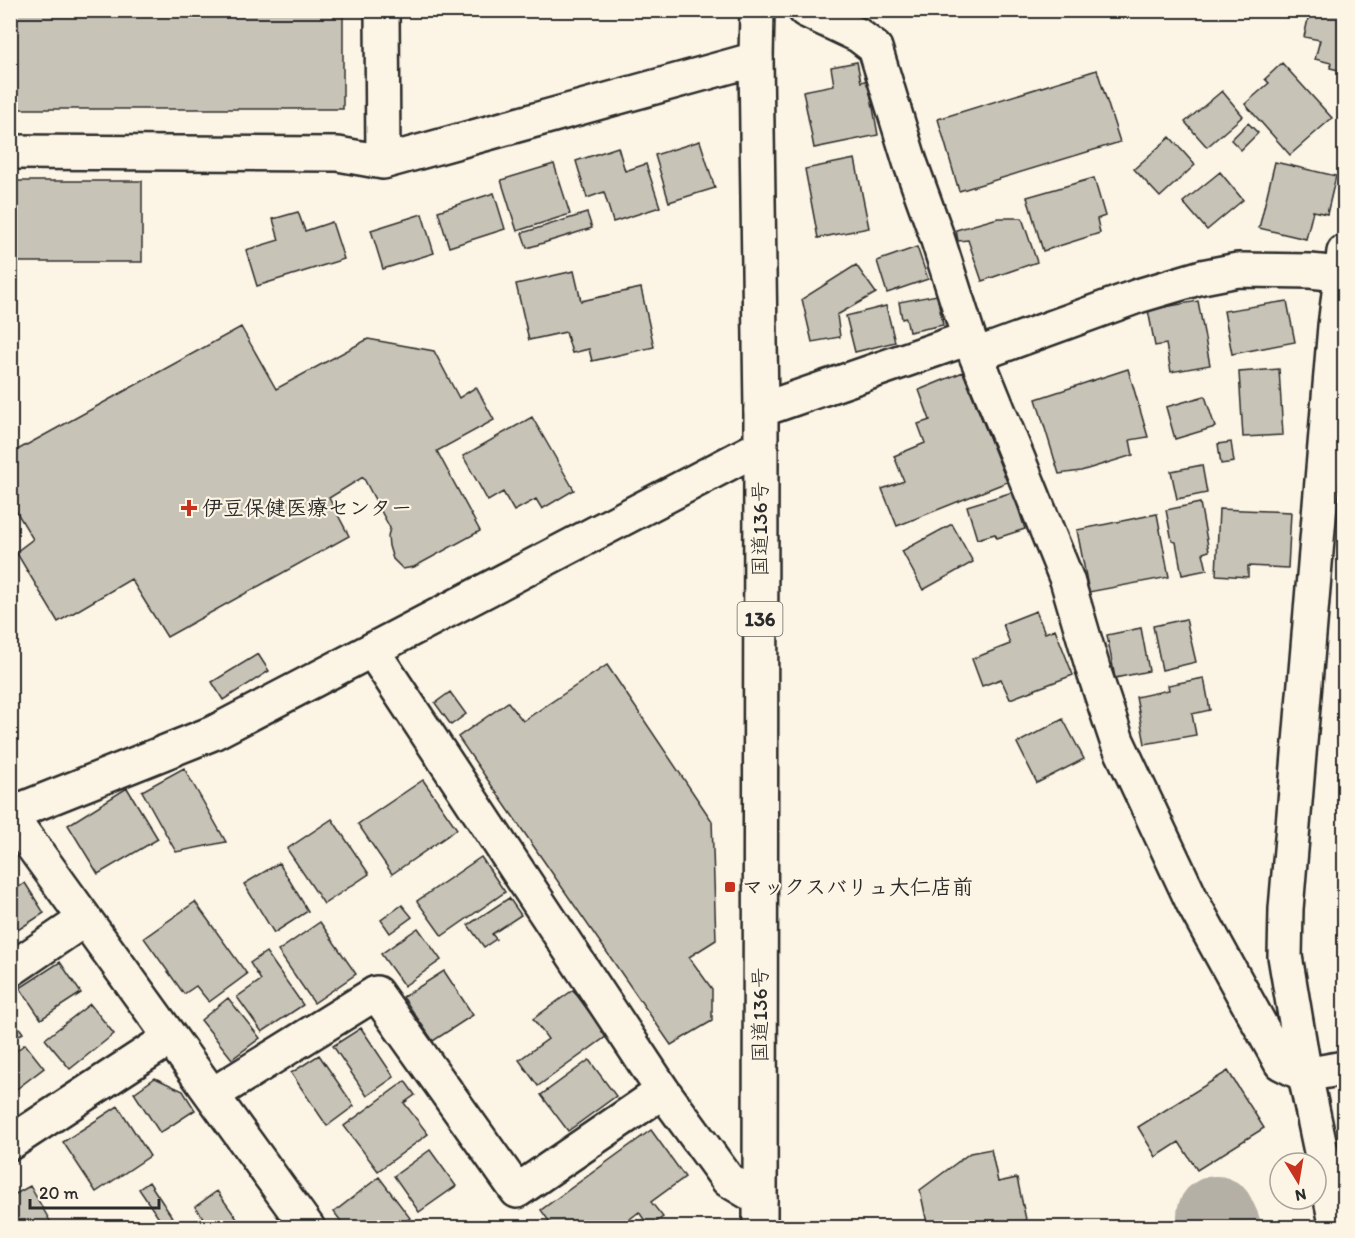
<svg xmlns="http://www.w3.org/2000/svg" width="1355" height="1238" viewBox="0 0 1355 1238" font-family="Itim,'Klee One',sans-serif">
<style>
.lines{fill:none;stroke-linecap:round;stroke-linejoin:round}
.river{stroke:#b4b0a5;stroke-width:78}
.building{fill:#c8c3b7;stroke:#2b2b2b;stroke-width:1.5}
.street-casing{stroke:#2b2b2b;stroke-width:38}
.highway-casing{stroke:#2b2b2b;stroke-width:38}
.street{stroke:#fcf5e5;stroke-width:33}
.highway{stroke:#fcf5e5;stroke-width:33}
.poi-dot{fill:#c8321e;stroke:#fcf5e5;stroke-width:2}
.labels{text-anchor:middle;stroke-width:4.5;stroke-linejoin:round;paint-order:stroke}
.shield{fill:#fcf5e5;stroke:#6a6863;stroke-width:1.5}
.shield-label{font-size:20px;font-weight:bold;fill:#2b2b2b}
.poi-label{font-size:21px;font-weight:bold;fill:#2b2b2b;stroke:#fcf5e5;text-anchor:start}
.street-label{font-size:21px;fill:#2b2b2b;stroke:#fcf5e5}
</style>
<rect width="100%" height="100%" fill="#fcf5e5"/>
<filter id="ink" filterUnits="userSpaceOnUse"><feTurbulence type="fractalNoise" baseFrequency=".0167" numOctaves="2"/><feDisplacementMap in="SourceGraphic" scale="12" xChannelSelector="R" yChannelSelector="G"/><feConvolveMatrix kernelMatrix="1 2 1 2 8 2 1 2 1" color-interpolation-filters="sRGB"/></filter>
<g filter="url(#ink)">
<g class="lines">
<path class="river" d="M1216,1215L1222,1228"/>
</g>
<path class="building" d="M10,10H343V109H10Z
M1004,10H1040L1006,18Z
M1310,10H1344L1343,71L1330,68L1331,63L1315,59L1320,40L1304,37Z
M857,62L861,82L868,80L878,135L814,148L803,91L834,85L831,67Z
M1282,63L1332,118L1290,155L1245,104L1269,83L1265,79Z
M1097,70L1120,142L959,191L938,119Z
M1222,91L1243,116L1207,147L1185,122Z
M1248,123L1258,133L1241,150L1231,140Z
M1170,137L1195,165L1160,197L1134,169Z
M700,141L715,188L669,202L655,155Z
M618,147L625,171L646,164L660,207L613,222L604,192L587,198L576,161Z
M855,159L869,228L818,238L805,169Z
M1275,162L1336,176L1327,214L1313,211L1306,239L1259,228Z
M554,164L570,214L517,231L501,180Z
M1220,172L1243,200L1207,230L1183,202Z
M1094,178L1105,216L1097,219L1100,233L1043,251L1027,197Z
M10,181H142V262H10Z
M494,193L505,229L449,247L438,211Z
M298,212L305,231L332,222L344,259L257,286L246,250L279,240L273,219Z
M587,213L592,228L527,248L522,233Z
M422,214L434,253L383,269L371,230Z
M998,218H1022L1037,262L982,281L968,240L958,241L956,230Z
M917,247L928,279L887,293L877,261Z
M856,265L876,293L837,315L840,337L812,342L802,299Z
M574,271L581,301L641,288L654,347L592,361L589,349L572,353L566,332L529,340L516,284Z
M937,295L943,325L909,332L906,318L902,319L899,302Z
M1198,301L1210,365L1171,372L1166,344L1155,346L1148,310Z
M1287,301L1295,342L1232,354L1224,311Z
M886,306L895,342L855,352L846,316Z
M241,327L276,389L368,339L434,351L459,398L476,387L494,420L437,451L480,531L414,567L403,569L393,559L389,546L388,536L390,528L363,477L329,498L349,536L167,637L131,579L58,622L16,552L33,539L10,501V454Z
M1128,369L1148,437L1130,440L1133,455L1081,471L1059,474L1036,399Z
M1279,369L1283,435L1243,437L1239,372Z
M963,372L1007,482L897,526L882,489L904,481L894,456L925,443L918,424L930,420L919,390Z
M1205,396L1215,427L1175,439L1166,407Z
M532,417L574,490L542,509L536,499L514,511L503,492L488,501L463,456Z
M1231,442L1234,462L1221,464L1218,444Z
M1202,465L1207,493L1177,499L1171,471Z
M1013,492L1025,529L997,538L995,534L977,539L967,506Z
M1200,503L1209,551L1203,553L1207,570L1182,575L1176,542L1172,541L1166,510Z
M1219,509L1291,512L1288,568L1248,566V577L1216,575Z
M1157,514L1169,577L1089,592L1077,530Z
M952,524L973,562L923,590L902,551Z
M1036,611L1045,633L1055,629L1073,675L1010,699L1001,679L982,686L972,659L1010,644L1003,624Z
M1186,619L1196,662L1162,670L1153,626Z
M1141,628L1149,671L1115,678L1107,635Z
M258,654L269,671L223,700L212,682Z
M607,665L712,821L716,940L689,957L712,989V1021L671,1045L458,737L508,702L523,721Z
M1204,678L1210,710L1192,714L1196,735L1145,744L1136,697L1169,690L1168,685Z
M450,692L466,714L451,725L435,703Z
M1063,719L1084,759L1037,783L1017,743Z
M184,768L226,842L176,852L142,791Z
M423,780L457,829L392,874L358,824Z
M127,788L158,839L98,874L68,825Z
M332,819L369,874L324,904L287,849Z
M481,857L505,892L442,936L417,901Z
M279,863L308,911L274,933L244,884Z
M25,883L44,913L10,935V893Z
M509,898L521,915L492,934L496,939L484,947L468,925Z
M195,902L247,974L209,1002L196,986L184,994L144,938Z
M402,905L412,917L390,933L381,920Z
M320,922L356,974L314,1003L278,951Z
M418,928L441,960L404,986L381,954Z
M266,952L303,1005L262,1032L237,997L261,980L250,963Z
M60,962L81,993L41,1019L20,988Z
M444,971L473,1015L433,1041L403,997Z
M573,990L607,1036L538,1086L519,1060L548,1039L533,1019Z
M228,998L260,1038L232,1059L201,1020Z
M90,1004L114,1034L70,1069L45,1039Z
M10,1015L23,1033L10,1041Z
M361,1028L394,1077L367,1096L333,1046Z
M25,1044L44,1068L10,1094V1056Z
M319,1055L354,1106L327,1126L291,1073Z
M589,1060L616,1096L568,1131L541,1095Z
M1228,1071L1264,1128L1197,1170L1179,1142L1156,1157L1138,1127Z
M155,1078L183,1091L195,1110L160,1133L134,1093Z
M405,1081L415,1095L404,1103L428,1134L378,1171L344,1126Z
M118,1106L150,1156L96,1192L63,1142Z
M651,1130L685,1177L651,1202L663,1217L649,1227L639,1212L618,1228H554L541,1210Z
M991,1149L998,1182L1017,1178L1027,1224L1011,1228H975L973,1220L939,1228H928L920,1190L970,1153Z
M430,1150L456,1186L419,1212L394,1176Z
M379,1177L410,1218L397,1228H346L334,1212Z
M149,1182L172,1217L162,1223L139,1189Z
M30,1186L54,1228H10V1197Z
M217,1191L240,1223L234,1228H211L195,1207Z"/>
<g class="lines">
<g class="street-casing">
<path id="street" d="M382,10L383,162
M805,10L858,35L875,48L910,162L936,234L969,338L1067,580L1094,672L1117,741L1193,903L1281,1063L1305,1075L1344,1068
M10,152L338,154L383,162L756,59
M976,355L1138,296L1202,277L1238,270L1310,271L1340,274
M761,410L969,338
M372,650L663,1091L728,1180L760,1199
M10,814L213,733L760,447
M10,815L308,1228
M10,970L85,919
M212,1095L376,993L517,1191L663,1091
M10,1143L170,1038
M1337,1228L1305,1075L1285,956L1286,909L1335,326L1344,252"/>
</g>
<g class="highway-casing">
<path id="highway" d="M757,10L756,59L761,410L760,1228"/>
</g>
<use href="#street" class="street"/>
<use href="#highway" class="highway"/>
</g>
</g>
<g class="poi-dot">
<path d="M186 499h6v6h6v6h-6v6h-6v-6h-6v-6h6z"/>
<rect x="724" y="881" width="12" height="12" rx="3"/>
</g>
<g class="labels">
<rect class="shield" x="737.5" y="602" width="45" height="34" rx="4.5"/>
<g class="shield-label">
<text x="760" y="626">136</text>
</g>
<g class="poi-label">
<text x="202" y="515">伊豆保健医療センター</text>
<text x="742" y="894">マックスバリュ大仁店前</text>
</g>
<g class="street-label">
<text transform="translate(760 529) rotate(-90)" y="7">国道136号</text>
<text transform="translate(760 1015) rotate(-90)" y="7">国道136号</text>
</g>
</g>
<rect width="1355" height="1238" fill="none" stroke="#fcf5e5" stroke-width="36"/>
<rect x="18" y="18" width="1319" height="1202" fill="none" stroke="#2b2b2b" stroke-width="2" filter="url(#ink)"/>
<g transform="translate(1298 1181) rotate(169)"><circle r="28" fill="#fcf5e5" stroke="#a8a49b" stroke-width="1.5"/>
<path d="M0-4.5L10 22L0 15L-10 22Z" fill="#c8321e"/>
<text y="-9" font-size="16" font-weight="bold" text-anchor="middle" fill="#2b2b2b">N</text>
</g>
<path d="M30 1199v9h129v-9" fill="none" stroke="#2b2b2b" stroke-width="3"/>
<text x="39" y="1199" font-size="18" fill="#2b2b2b" stroke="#fcf5e5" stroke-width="4.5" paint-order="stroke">20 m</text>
</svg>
